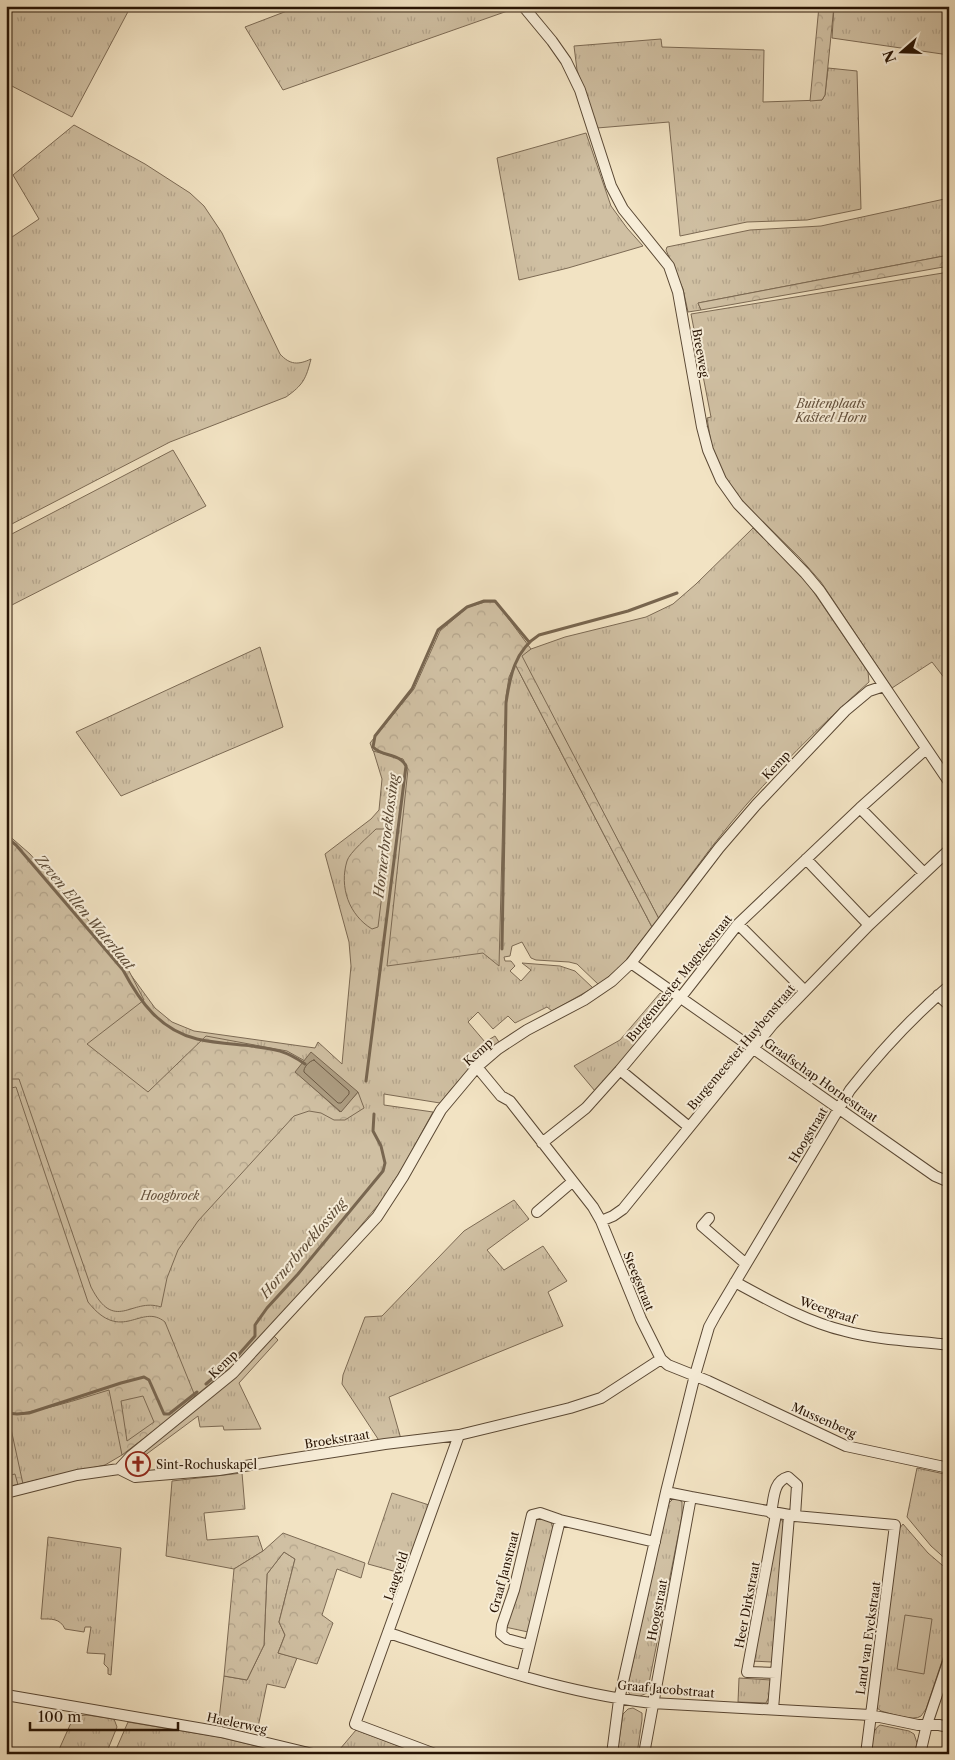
<svg xmlns="http://www.w3.org/2000/svg" width="955" height="1760" font-family="'Libre Caslon Text',serif">
	<style>
		.grass { fill: url(#grass-tufts); stroke: #7c6a54 }
		.forest { fill: url(#forest-crowns); stroke: #7c6a54; fill-rule: evenodd }
		.pitch { fill: #d0c0a3; stroke: #7c6a54 }
		.water { fill: #ad9d82; stroke: #786650 }
		.lines { fill: none; stroke-linecap: round; stroke-linejoin: round }
		.shore { stroke: #6a5843; stroke-width: 1 }
		.stream { stroke: #786650; stroke-width: 3 }
		.minor-casing { stroke: #5a4834; stroke-width: 12 }
		.minor { stroke: #f7edd8; stroke-width: 10 }
		.labels { text-anchor: middle; dominant-baseline: central; stroke-width: 4; stroke-linejoin: round; paint-order: stroke }
		.street-label { font-size: 12px; fill: #281404; stroke: #f7edd8 }
		.park-label { font-size: 12px; font-style: italic; fill: #63503c; stroke: #f7edd8 }
		.poi-label { font-size: 12px; fill: #281404; stroke: #f7edd8; text-anchor: start }
		.water-label { font-size: 14px; font-style: italic; fill: #5d4b36; stroke: #f7edd8 }
	</style>
	<defs>
		<pattern id="grass-tufts" width="24" height="20" patternUnits="userSpaceOnUse" patternTransform="scale(1.25)"><rect width="24" height="20" fill="#d0c0a3"/><path d="M3 7l-1-3M5 7V3M7 7l1-3M15 17l-1-3M17 17v-4M19 17l1-3" fill="none" stroke="#b3a48b"/></pattern>
		<pattern id="forest-crowns" width="20" height="18" patternUnits="userSpaceOnUse" patternTransform="scale(1.25)"><rect width="20" height="18" fill="#d0c0a3"/><path d="M2 6a3 3 0 1 1 6 0M12 15a3 3 0 1 1 6 0" fill="none" stroke="#b3a48b"/></pattern>
	</defs>
	<rect width="100%" height="100%" fill="#f2e3c3"/>
	<filter id="stains"><feTurbulence type="fractalNoise" baseFrequency=".004" numOctaves="4"/><feColorMatrix values="0 0 0 0 .2 0 0 0 0 .09 0 0 0 0 .02 0 0 0 .5 -.17"/></filter>
	<radialGradient id="worn" r=".72"><stop offset=".6" stop-color="#630" stop-opacity="0"/><stop offset="1" stop-color="#630" stop-opacity=".3"/></radialGradient>
	<path class="grass" d="M6,6H131L72,117L6,83Z
		M300,6H515L516,8L283,90L245,27Z
		M834,6H949V55L832,38Z
		M661,39L662,47L764,50L763,102L822,100L825,95L828,68L857,71L861,209L807,220L747,222L680,236L669,122L597,128L577,70L574,46Z
		M74,125L145,164L190,193L204,206L222,233L280,354C290,365 298,365 311,359C306,379 303,385 286,397L170,442L6,527V241L39,219L13,175Z
		M586,133L611,206L627,228L643,246L568,268L519,280L497,158Z
		M949,198V255L698,303L701,310L688,312L683,289L666,250L667,247L750,230L821,226Z
		M949,272V684L932,662L892,688L821,582L800,558L742,501L725,477L712,449L707,418L711,417L691,314Z
		M173,450L206,506L6,608V537Z
		M753,528L802,575L868,672L869,682C820,726 772,773 730,824C705,854 682,887 659,919L521,656L515,664L652,927L623,964L599,985L577,964L569,962L536,960L531,958L522,942L512,946L510,956L504,957L505,961H511L515,966L510,971L521,981L531,970L522,963L560,966L575,971L593,988L552,1011L547,1007L515,1023L508,1016L493,1029L478,1012L468,1022L485,1042L495,1036L499,1042C477,1060 458,1080 440,1103L384,1094V1105L433,1112L404,1165L383,1199L348,1241L248,1351L231,1367L122,1455L105,1465L6,1487V834L128,971L155,1008L172,1022L194,1031L315,1048L318,1042L342,1064L351,966L349,942L325,854L371,819L379,810L382,779L371,743L531,649L565,637L646,617L673,604L696,584Z
		M260,647L283,727L121,796L76,732Z
		M660,993L670,1001L671,1003L595,1091L574,1066L620,1040Z
		M514,1200L529,1219L487,1250L504,1270L543,1246L567,1281L548,1292L563,1326L389,1397L401,1439L380,1442L342,1384L343,1375L365,1317L382,1316L464,1231Z
		M274,1336L278,1340L239,1383L261,1429L224,1430L223,1426L200,1427L198,1416L144,1456L143,1465L146,1471L180,1468L178,1471C164,1472 132,1481 131,1461Z
		M917,1468L949,1475V1562L931,1546L907,1517Z
		M242,1473L245,1509L204,1513L207,1540L258,1536L263,1551L234,1569L166,1556L172,1481Z
		M392,1493L429,1505L404,1574L368,1564Z
		M673,1499H678L682,1502V1516L647,1693L638,1697L630,1695L627,1689L666,1511L669,1503Z
		M538,1516L551,1522L553,1529L528,1632L505,1627L534,1519Z
		M777,1519L782,1520L785,1527L772,1662L751,1661Z
		M903,1524L928,1553L949,1571V1640L926,1709C925,1710 922,1715 921,1716C914,1722 889,1713 881,1711L877,1708L876,1701L899,1529Z
		M48,1537L121,1548L111,1675L108,1674V1668L104,1664L105,1654L87,1653L91,1627H85L84,1632L65,1629C60,1618 51,1619 41,1619Z
		M284,1552L295,1559L279,1622L285,1635L278,1653L297,1658L285,1688L267,1684L258,1727L219,1719L224,1676L247,1680L264,1645L267,1574Z
		M739,1678L771,1680L769,1697L766,1703L738,1702Z
		M633,1708L642,1713V1720L637,1754H617L623,1714L628,1709Z
		M87,1715L114,1719L117,1727L106,1754H57L70,1725L77,1716Z
		M128,1722L219,1737L290,1754H114Z
		M880,1725L909,1731L914,1734L917,1743L915,1754H871C872,1744 871,1730 880,1725Z
		M356,1730L404,1748L406,1752L410,1754H355L340,1749Z"/>
	<path class="forest" d="M819,6H834L825,95L822,100L810,101Z
		M949,255V266L701,310L698,303Z
		M485,602H496L531,649L522,656L659,919L652,927L515,664L509,677L506,696L499,966L483,953L387,966L408,769L403,759L373,751L370,743L414,689L440,631L468,607Z
		M376,829H386L389,838L378,927L372,929C349,915 339,887 347,861C349,853 369,836 376,829Z
		M6,833L30,854L90,922L129,971L144,1000L87,1044L148,1092L206,1036L287,1051L305,1061L296,1072L340,1112L358,1092L364,1108L345,1120H334L321,1113L309,1111L294,1116L198,1221L178,1250L167,1278L161,1307C131,1297 115,1334 91,1287L19,1079H6Z
		M16,1087L88,1302C122,1345 141,1302 165,1322L195,1396L169,1419L122,1455L109,1390C76,1400 43,1411 8,1415L23,1484L18,1485L15,1474L6,1476V1089ZM143,1396L154,1422L127,1441L121,1401Z
		M283,1533L365,1563L361,1578L337,1569L322,1615L333,1623L317,1664L278,1653L285,1635L279,1622L295,1559L284,1552L267,1574L264,1645L247,1680L224,1676L234,1569L263,1551Z"/>
	<path class="pitch" d="M905,1615L932,1619L924,1674L897,1669Z"/>
	<path class="water" d="M311,1052L358,1092L341,1112L295,1072Z"/>
	<g class="lines">
		<path class="shore" d="M314,1060L349,1091V1094L341,1103H338L304,1072C303,1068 309,1061 314,1060Z"/>
		<path class="stream" d="M6,837L16,845L123,970C140,1002 160,1030 197,1039C214,1043 233,1044 251,1046C274,1049 285,1050 305,1064
			M502,949L506,703C510,676 515,650 539,635L628,611L677,593
			M366,1081L406,766C400,753 382,757 373,747L375,736L412,689L438,630L467,607L484,601H495L529,642
			M206,1384L232,1362L255,1336V1325L267,1308L298,1274L383,1171L385,1163L381,1146L373,1131L374,1114
			M6,1413L17,1414L29,1413L121,1383L144,1377L149,1380L164,1414H169L197,1392"/>
		<defs>
			<path id="minor" d="M523,6L552,41L566,61L580,90L611,186L623,209L669,266L678,292L702,427L708,450L721,480L738,504L805,573L820,591L949,782
				M860,808L924,873
				M806,859L869,925
				M738,924L805,991
				M631,963L935,1176L949,1182
				M938,995L949,1005
				M477,1067L501,1096L510,1101L593,1207L601,1221L641,1319L661,1359L668,1365L708,1381L846,1446L949,1468
				M620,1070L689,1127
				M542,1143L586,1108L620,1070L681,997L738,924L860,808L926,749
				M537,1212L572,1182
				M709,1218L702,1226L746,1264
				M601,1221L613,1216L623,1209L773,1024L869,925L949,850
				M735,1282C770,1301 807,1322 845,1331C878,1340 915,1341 949,1345
				M119,1469L131,1456L233,1373L377,1217L403,1177L441,1110L477,1067L498,1049L527,1030L584,1000L612,981L631,963L719,848L756,805L845,711L869,691L884,686
				M666,1492L695,1375L709,1327L715,1316L850,1090C880,1052 912,1017 949,986
				M6,1493L77,1475L119,1469L135,1477L219,1470L385,1444L459,1435L570,1408L601,1398L661,1359
				M691,1497L795,1516L895,1525L866,1754
				M771,1513C774,1499 773,1481 788,1477L797,1485L795,1516
				M389,1633C475,1662 562,1693 652,1703L870,1715L918,1725H939L949,1727
				M529,1645L507,1639L501,1634L502,1625L514,1590L532,1515L540,1513L560,1520L655,1542
				M776,1673L747,1672L776,1514
				M522,1676L560,1520
				M6,1695L221,1732L313,1754
				M773,1709L789,1516
				M435,1754L355,1724L459,1435
				M612,1754L619,1700L666,1492L691,1497L644,1754
				M920,1754L927,1724L949,1659"/>
		</defs>
		<use href="#minor" class="minor-casing"/>
		<use href="#minor" class="minor"/>
	</g>
	<defs>
		<symbol id="church-ring" viewBox="-11 -11 22 22"><circle r="9.5" fill="#f7edd8" stroke="#8f2418" stroke-width="1.5"/><path d="M-1.2-6h2.4v3.5h3.3v2.4h-3.3V6h-2.4V-.1h-3.3v-2.4h3.3Z" fill="#8f2418"/></symbol>
	</defs>
	<g fill-rule="evenodd">
		<use href="#church-ring" x="124" y="1450" width="28" height="28"/>
	</g>
	<g class="labels">
		<g class="street-label">
			<text transform="translate(701 353) rotate(80)">Breeweg</text>
			<text transform="translate(776 765) rotate(-47)">Kemp</text>
			<text transform="translate(679 978) rotate(-51)">Burgemeester Magnéestraat</text>
			<text transform="translate(741 1047) rotate(-50)">Burgemeester Huybenstraat</text>
			<text transform="translate(478 1052) rotate(-42)">Kemp</text>
			<text transform="translate(821 1080) rotate(35)">Graafschap Hornestraat</text>
			<text transform="translate(808 1135) rotate(-59)">Hoogstraat</text>
			<text transform="translate(639 1281) rotate(68)">Steegstraat</text>
			<text transform="translate(828 1310) rotate(19)">Weergraaf</text>
			<text transform="translate(223 1364) rotate(-44)">Kemp</text>
			<text transform="translate(824 1420) rotate(24)">Mussenberg</text>
			<text transform="translate(337 1439) rotate(-9)">Broekstraat</text>
			<text transform="translate(504 1572) rotate(-75)">Graaf Janstraat</text>
			<text transform="translate(396 1576) rotate(-71)">Laagveld</text>
			<text transform="translate(747 1605) rotate(-79)">Heer Dirkstraat</text>
			<text transform="translate(657 1610) rotate(-79)">Hoogstraat</text>
			<text transform="translate(868 1638) rotate(-82)">Land van Eyckstraat</text>
			<text transform="translate(666 1689) rotate(5)">Graaf Jacobstraat</text>
			<text transform="translate(237 1723) rotate(12)">Haelerweg</text>
		</g>
		<g class="park-label">
			<text x="831" y="403">Buitenplaats<tspan x="831" dy="14">Kasteel Horn</tspan></text>
			<text x="170" y="1195">Hoogbroek</text>
		</g>
		<g class="poi-label">
			<text x="156" y="1464">Sint-Rochuskapel</text>
		</g>
		<g class="water-label">
			<text transform="translate(386 836) rotate(-83)">Hornerbroeklossing</text>
			<text transform="translate(85 912) rotate(50)">Zeven Ellen Waterlaat</text>
			<text transform="translate(303 1248) rotate(-50)">Hornerbroeklossing</text>
		</g>
	</g>
	<rect width="955" height="1760" fill="none" stroke="#f2e3c3" stroke-width="25"/>
	<rect x="8" y="8" width="940" height="1745" fill="none" stroke="#281404" stroke-width="2.5"/>
	<rect x="12" y="12" width="930" height="1735" fill="none" stroke="#281404"/>
	<g transform="translate(902 52) rotate(250)" stroke="#f7edd8" stroke-width="4" paint-order="stroke">
	<path d="M0-4L9 19L0 12L-9 19Z" fill="#281404"/>
	<text y="-8" font-size="14" font-weight="bold" text-anchor="middle" fill="#281404">N</text>
	</g>
	<path d="M30 1722v8h148v-8" fill="none" stroke="#281404" stroke-width="2.5"/>
	<text x="38" y="1722" font-size="15" fill="#281404" stroke="#f7edd8" stroke-width="4" paint-order="stroke">100 m</text>
	<rect width="100%" height="100%" filter="url(#stains)"/>
	<rect width="100%" height="100%" fill="url(#worn)"/>
</svg>
